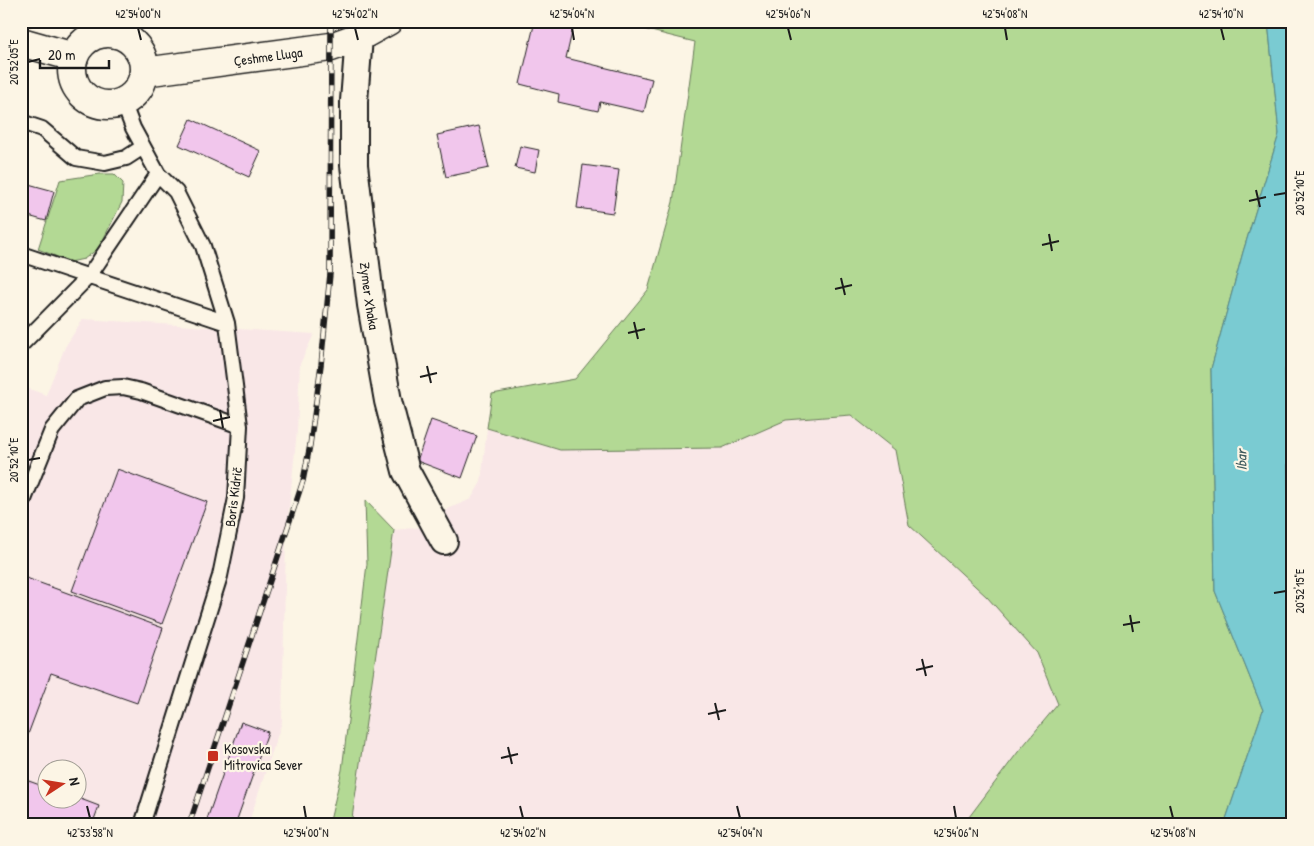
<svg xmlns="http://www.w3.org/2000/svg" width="1314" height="846" font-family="'Patrick Hand',sans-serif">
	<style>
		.built { fill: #f9e7e7; fill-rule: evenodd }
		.green { fill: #b3d994; stroke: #687a58 }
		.water { fill: #7acbd2; stroke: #548589 }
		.building { fill: #f1c6ec; stroke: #1c1c1c }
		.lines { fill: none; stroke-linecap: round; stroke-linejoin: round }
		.lane-casing { stroke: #1c1c1c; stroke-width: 18 }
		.street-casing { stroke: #1c1c1c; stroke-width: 30 }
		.secondary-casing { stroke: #1c1c1c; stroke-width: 31 }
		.lane { stroke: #fcf5e5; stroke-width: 14 }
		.street { stroke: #fcf5e5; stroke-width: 26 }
		.secondary { stroke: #fcf5e5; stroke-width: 28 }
		.rail-casing { stroke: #1c1c1c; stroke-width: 5.5 }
		.rail { stroke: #fcf5e5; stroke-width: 4; stroke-dasharray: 11; stroke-linecap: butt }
		.ticks { fill: none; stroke: #1c1c1c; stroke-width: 2 }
		.poi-dot { fill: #c8321e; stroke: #fcf5e5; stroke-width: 2 }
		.labels { text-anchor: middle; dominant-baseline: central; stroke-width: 4.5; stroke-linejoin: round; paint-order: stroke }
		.street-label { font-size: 14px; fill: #1c1c1c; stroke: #fcf5e5 }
		.poi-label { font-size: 14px; fill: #1c1c1c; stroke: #fcf5e5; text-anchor: start }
		.water-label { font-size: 15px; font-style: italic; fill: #3d595c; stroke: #fcf5e5 }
		.neatline { fill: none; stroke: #1c1c1c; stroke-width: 2 }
		.ticks-label { font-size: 12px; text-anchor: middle; fill: #1c1c1c }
	</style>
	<rect width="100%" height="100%" fill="#fcf5e5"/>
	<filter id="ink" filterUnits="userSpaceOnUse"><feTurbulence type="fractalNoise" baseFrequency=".02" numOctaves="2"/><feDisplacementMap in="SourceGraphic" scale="10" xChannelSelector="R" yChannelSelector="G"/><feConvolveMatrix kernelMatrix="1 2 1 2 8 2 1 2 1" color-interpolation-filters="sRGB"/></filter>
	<g filter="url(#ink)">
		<path class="built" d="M83,319L314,334L300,364L297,431L286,538L282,722L248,825H21V386L46,395L65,347ZM48,768H78V798H48Z
			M851,415L895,450L904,501L1037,653L1058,704L1018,752L963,825H351L394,530L422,527L448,509L471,499L481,482L487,428L560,450L722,448L786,420Z"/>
		<path class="green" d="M611,21H1268L1279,134L1243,252L1211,369L1215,591L1263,710L1224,825H963L1018,752L1058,704L1037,653L987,597L909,525L895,450L851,415L786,420L722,448L560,450L487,428L492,394L575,379L648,290L673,202L695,42Z
			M100,174H114L123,183L122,202L99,248L84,259L70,262L38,249L60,180Z
			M1293,342V557L1290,550L1285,370Z
			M365,500L394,530L351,825H329L342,770L367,564Z"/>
		<path class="water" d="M1268,21H1293V342L1285,370L1290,550L1293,557V825H1224L1263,710L1215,591L1211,369L1243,252L1279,134Z"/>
		<path class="building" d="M535,21H546L573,28L566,58L652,79L644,112L600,102L598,111L558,102L559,94L520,84Z
			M191,119L261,151L249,177L179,145Z
			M479,126L489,168L446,177L437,135Z
			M520,146L539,150L535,172L515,168Z
			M583,165L619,170L613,213L577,208Z
			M21,182L54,191L46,221L21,214Z
			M431,420L477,436L462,478L417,461Z
			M117,469L207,502L162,624L72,591Z
			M21,576L163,628L137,703L51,673L21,753Z
			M241,722L268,732L235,825H205Z
			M26,780L48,788V798H78L99,806L92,825H21V793Z"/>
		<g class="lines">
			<defs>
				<path id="lane" d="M123,102L133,128L158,174L176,192L203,246L227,323L240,426L236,498L220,576L142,825
					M21,122L42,129L76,158L105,163L126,158L143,147
					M21,254L227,323
					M21,345L89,276L158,174
					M21,507L52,430L77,399L105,388L123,387L141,391L240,426"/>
				<g id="street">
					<path d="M103,34V21"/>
					<path id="s1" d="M359,37L354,101V165L371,305L388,401L406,471L444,541"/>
				</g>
				<g id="secondary">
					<circle cx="108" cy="69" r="36"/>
					<path d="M21,42L74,57"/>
					<path id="s2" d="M144,72L331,47L359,37L388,21"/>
				</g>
			</defs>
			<use href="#lane" class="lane-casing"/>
			<use href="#street" class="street-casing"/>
			<use href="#secondary" class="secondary-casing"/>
			<use href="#lane" class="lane"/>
			<use href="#street" class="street"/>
			<use href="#secondary" class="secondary"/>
			<defs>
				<path id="rail" d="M189,825L303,481L310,445L321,365L330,274L331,21"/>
			</defs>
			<use href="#rail" class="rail-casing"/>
			<use href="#rail" class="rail"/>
		</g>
	</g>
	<path class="ticks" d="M138,28L141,40M355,28L358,40M572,28L574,40M788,28L791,40M1005,28L1007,40M1221,28L1224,40M28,62L40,59M1256,190L1260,207M1274,195L1286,193M1249,201L1266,197M1049,234L1052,251M1042,245L1059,241M841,278L845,295M835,289L852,285M634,322L638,339M628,333L645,329M427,366L431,383M420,377L437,373M220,410L223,428M213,421L230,417M28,460L40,458M1274,593L1286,591M1130,615L1133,632M1123,625L1140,622M922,659L926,676M916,670L933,666M715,703L719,720M708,714L726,710M508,747L512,764M501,758L518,754M87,806L90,818M304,806L306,818M520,806L523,818M737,806L740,818M954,806L956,818M1170,806L1173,818"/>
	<rect class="poi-dot" x="207" y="750" width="12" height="12" rx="2.5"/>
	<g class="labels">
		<g class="street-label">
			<text stroke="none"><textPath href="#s2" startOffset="125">Çeshme Lluga</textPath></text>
			<text stroke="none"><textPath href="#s1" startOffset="260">Zymer Xhaka</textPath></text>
			<text transform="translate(233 497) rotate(-83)">Boris Kidrič</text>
		</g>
		<g class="poi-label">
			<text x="224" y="748">Kosovska<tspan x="224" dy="16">Mitrovica Sever</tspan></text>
		</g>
		<g class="water-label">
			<text transform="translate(1241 460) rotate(-91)">Ibar</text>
		</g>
	</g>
	<rect width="1314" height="846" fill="none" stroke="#fcf5e5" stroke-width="55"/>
	<g transform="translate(62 784) rotate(78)"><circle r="24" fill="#fcf5e5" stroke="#a29e95"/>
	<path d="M0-4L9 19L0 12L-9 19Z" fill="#c8321e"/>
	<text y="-8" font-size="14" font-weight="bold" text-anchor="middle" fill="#1c1c1c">N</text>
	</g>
	<path d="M40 60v8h69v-8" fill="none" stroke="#1c1c1c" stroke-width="2.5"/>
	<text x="48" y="60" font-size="15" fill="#1c1c1c" stroke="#fcf5e5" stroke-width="4" paint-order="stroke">20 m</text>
	<rect x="28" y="28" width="1258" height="790" class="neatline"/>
	<g class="ticks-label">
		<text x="138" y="18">42°54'00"N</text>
		<text x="355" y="18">42°54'02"N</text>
		<text x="572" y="18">42°54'04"N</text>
		<text x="788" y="18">42°54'06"N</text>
		<text x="1005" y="18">42°54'08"N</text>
		<text x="1221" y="18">42°54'10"N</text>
		<text transform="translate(14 62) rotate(-90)" y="4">20°52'05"E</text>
		<text transform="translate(1300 193) rotate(-90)" y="4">20°52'10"E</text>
		<text transform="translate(14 460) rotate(-90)" y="4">20°52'10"E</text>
		<text transform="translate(1300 591) rotate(-90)" y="4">20°52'15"E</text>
		<text x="90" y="837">42°53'58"N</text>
		<text x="306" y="837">42°54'00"N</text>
		<text x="523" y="837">42°54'02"N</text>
		<text x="740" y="837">42°54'04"N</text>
		<text x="956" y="837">42°54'06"N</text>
		<text x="1173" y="837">42°54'08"N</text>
	</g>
</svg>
